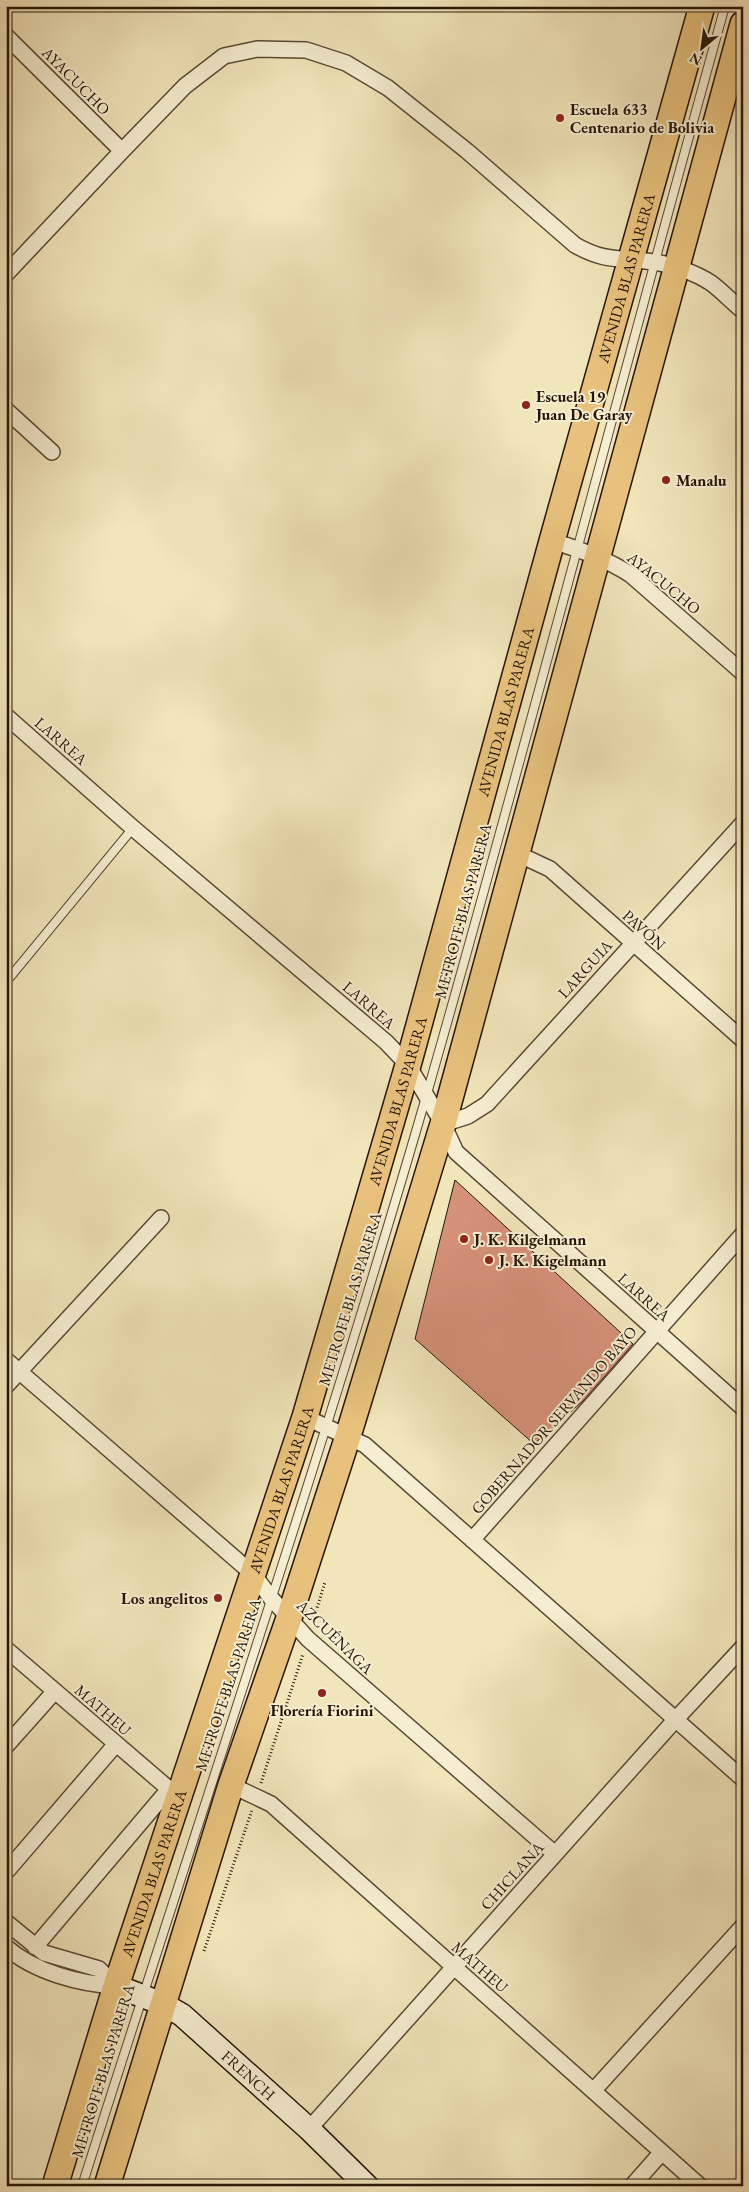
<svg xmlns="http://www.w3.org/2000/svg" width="749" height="2192" font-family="'EB Garamond',serif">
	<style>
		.building { fill: #d69179; stroke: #271608 }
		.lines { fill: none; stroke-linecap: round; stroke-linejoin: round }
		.lane-casing { stroke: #5a4a34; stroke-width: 10 }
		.street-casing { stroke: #5a4a34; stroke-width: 18 }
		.secondary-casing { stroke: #271608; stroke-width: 25 }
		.primary-casing { stroke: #271608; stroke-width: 28 }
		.path { stroke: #271608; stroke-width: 3; stroke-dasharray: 1 2.5; stroke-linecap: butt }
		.lane { stroke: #f6eed2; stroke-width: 8 }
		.street { stroke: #f6eed2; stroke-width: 15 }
		.secondary { stroke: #f6eed2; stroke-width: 22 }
		.primary { stroke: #e8c27d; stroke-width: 25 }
		.poi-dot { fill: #8f2418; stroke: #f6eed2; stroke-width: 2 }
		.labels { text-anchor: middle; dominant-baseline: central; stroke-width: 4; stroke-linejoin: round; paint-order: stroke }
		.street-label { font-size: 16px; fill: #271608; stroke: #f6eed2 }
		.poi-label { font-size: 16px; font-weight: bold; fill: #271608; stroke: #f6eed2; text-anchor: start }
	</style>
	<rect width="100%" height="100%" fill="#f1e5ba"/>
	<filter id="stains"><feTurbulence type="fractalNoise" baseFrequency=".004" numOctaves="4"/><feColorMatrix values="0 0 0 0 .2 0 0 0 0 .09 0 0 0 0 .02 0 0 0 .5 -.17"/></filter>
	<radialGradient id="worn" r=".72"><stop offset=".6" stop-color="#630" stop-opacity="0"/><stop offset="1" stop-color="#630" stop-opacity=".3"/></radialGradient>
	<path class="building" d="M455,1180L633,1344L583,1401L534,1444L415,1339Z"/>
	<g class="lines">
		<defs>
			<path id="lane" d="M6,982L133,828
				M82,2186C197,1823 320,1463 426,1097C530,734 624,369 725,6"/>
			<path id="street" d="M6,36L122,151
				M6,274L122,151L185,86L224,56L257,49L306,50L346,63L388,88L467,151L575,245C607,263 619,257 653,262C671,264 696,273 711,283C722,291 732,302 743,311
				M6,410L52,452
				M552,541C579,549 607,559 631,575L743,673
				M6,716L133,828L386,1042L408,1065L443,1124L456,1152L743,1408
				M518,854L550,869L743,1040
				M443,1124L468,1116L487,1104L743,823
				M6,1360L254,1575L271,1598L308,1639L555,1854
				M6,1386L161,1218
				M305,1417L365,1445L743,1779
				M472,1540L743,1234
				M6,1649L169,1789L180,1793
				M6,1746L55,1691
				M231,1785L271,1804L700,2186
				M6,1872L116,1744
				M6,1922L44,1953L99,1969L116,1986C80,1984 34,1972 6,1947
				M35,1947L169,1789
				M594,2090L743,1926
				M309,2129L676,1719L743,1647
				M632,2186L662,2152"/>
			<g id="secondary">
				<path id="s1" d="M116,1986L163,2004L182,2015L309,2129L367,2186"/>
			</g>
			<g id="primary">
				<path id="s2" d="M55,2186L116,1986L305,1417L408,1065L552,541L702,6"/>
				<path d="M107,2186L231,1785L289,1618L348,1436L443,1124L743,24"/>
			</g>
		</defs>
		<use href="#lane" class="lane-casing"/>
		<use href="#street" class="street-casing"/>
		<use href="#secondary" class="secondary-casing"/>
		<use href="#primary" class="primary-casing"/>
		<path class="path" d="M313,1621L325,1582
			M261,1783L303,1654
			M204,1951L252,1810"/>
		<use href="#lane" class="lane"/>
		<use href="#street" class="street"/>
		<use href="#secondary" class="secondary"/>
		<use href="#primary" class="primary"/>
	</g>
	<g class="poi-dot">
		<circle cx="560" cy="118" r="5"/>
		<circle cx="526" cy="405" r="5"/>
		<circle cx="666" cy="480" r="5"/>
		<circle cx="464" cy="1239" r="5"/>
		<circle cx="489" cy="1260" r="5"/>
		<circle cx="218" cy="1598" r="5"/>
		<circle cx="322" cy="1693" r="5"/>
	</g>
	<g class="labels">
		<g class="street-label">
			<text transform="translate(76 81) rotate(45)">AYACUCHO</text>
			<text stroke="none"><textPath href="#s2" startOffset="1992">AVENIDA BLAS PARERA</textPath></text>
			<text transform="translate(664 583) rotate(39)">AYACUCHO</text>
			<text stroke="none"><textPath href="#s2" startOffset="1542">AVENIDA BLAS PARERA</textPath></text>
			<text transform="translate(61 741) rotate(41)">LARREA</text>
			<text transform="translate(463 911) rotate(-75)">METROFE BLAS PARERA</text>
			<text transform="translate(644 930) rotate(42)">PAVÓN</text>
			<text transform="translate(585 969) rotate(-48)">LARGUIA</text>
			<text transform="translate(369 1005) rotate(41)">LARREA</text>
			<text stroke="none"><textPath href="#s2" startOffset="1138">AVENIDA BLAS PARERA</textPath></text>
			<text transform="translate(644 1297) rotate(42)">LARREA</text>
			<text transform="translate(350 1299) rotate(-73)">METROFE BLAS PARERA</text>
			<text transform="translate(554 1420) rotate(-49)">GOBERNADOR SERVANDO BAYO</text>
			<text stroke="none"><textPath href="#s2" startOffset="732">AVENIDA BLAS PARERA</textPath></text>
			<text transform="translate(335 1637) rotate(44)">AZCUÉNAGA</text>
			<text transform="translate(228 1685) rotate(-72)">METROFE BLAS PARERA</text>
			<text transform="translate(103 1710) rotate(41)">MATHEU</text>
			<text stroke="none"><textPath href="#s2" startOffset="328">AVENIDA BLAS PARERA</textPath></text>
			<text transform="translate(512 1876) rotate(-48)">CHICLANA</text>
			<text transform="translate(480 1967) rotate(41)">MATHEU</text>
			<text transform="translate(103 2071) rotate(-73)">METROFE BLAS PARERA</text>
			<text stroke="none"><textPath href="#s1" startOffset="162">FRENCH</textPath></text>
		</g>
		<g class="poi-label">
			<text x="570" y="109">Escuela 633<tspan x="570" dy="18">Centenario de Bolivia</tspan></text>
			<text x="536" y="396">Escuela 19<tspan x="536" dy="18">Juan De Garay</tspan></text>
			<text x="676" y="480">Manalu</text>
			<text x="474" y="1239">J. K. Kilgelmann</text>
			<text x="499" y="1260">J. K. Kigelmann</text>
			<text x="208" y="1598" text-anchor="end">Los angelitos</text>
			<text x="322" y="1710" text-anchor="middle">Florería Fiorini</text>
		</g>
	</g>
	<rect width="749" height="2192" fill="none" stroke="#f1e5ba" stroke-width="25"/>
	<rect x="8" y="8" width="734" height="2177" fill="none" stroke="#271608" stroke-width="2.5"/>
	<rect x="12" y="12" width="724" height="2167" fill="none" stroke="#271608"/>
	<g transform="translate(702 48) rotate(209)" stroke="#f6eed2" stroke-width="4" paint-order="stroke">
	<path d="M0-4L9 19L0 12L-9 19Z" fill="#271608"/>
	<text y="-8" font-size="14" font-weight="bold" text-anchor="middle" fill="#271608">N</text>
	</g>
	<rect width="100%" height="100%" filter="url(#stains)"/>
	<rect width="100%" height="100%" fill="url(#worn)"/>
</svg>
